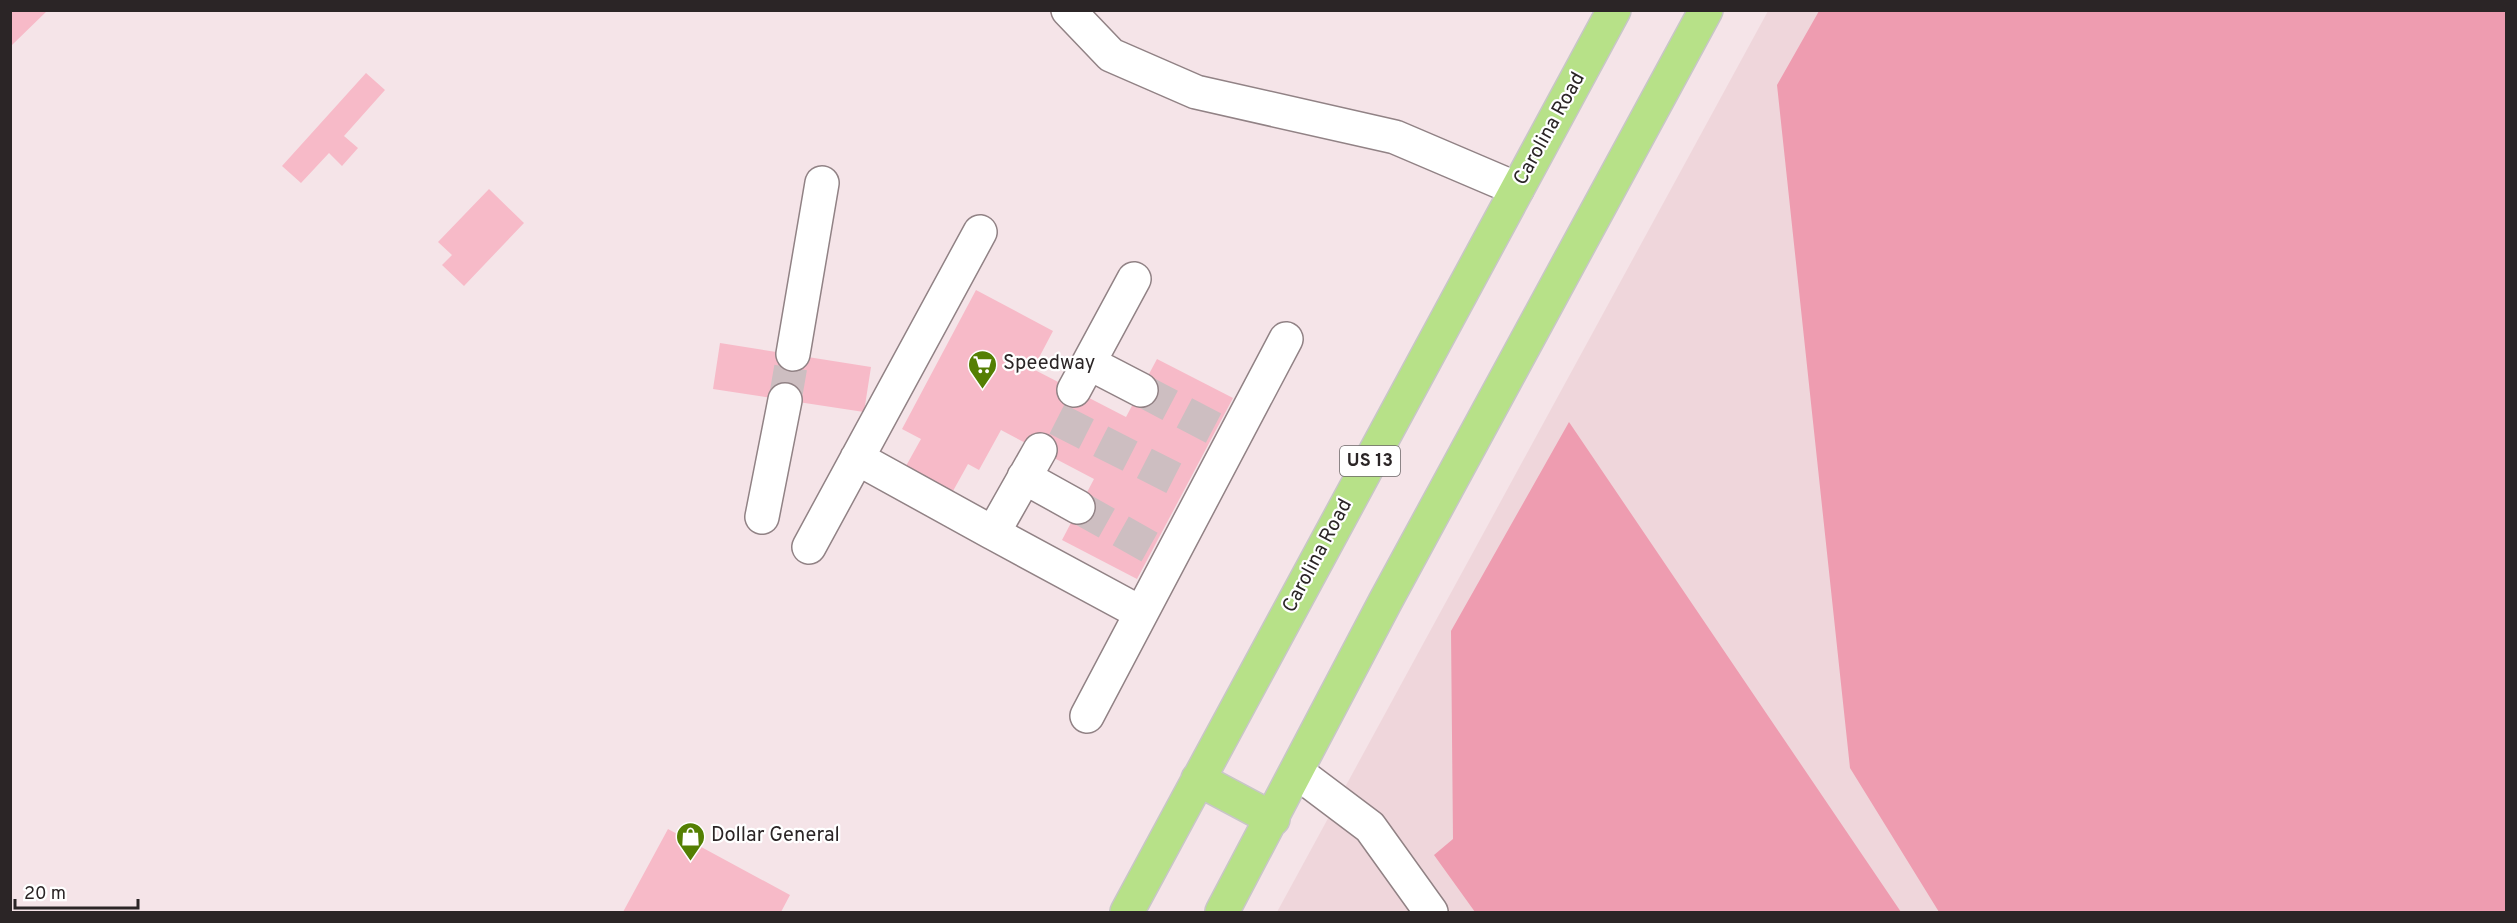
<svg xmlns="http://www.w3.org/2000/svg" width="2517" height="923" font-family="Overpass,sans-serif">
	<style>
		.built { fill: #efd6db }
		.green { fill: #ee9cb0 }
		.building { fill: #f7bac8 }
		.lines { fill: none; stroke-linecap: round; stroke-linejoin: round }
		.minor-tunnel { stroke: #cdbec1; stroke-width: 33; stroke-dasharray: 33 16; stroke-linecap: butt }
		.minor-casing { stroke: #918285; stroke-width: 36 }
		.highway-casing { stroke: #c8c6c7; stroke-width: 36 }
		.minor { stroke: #fff; stroke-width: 33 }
		.highway { stroke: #b7e188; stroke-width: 33 }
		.labels { text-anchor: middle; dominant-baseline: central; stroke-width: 4.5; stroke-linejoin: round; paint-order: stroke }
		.shield { fill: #fff; stroke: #6b6667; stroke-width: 1.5 }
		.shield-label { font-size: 18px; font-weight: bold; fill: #2b2526 }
		.street-label { font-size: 20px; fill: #2b2526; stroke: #fff }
		.poi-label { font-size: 20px; fill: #2b2526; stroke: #fff; text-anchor: start }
	</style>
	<rect width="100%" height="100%" fill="#f5e4e8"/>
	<path class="built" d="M1768,11H2506V912H1277Z"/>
	<path class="green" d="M1819,11H2506V912H1939L1850,768L1777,85Z
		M1569,422L1901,912H1475L1434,855L1453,839L1451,631Z"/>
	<path class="building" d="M10,10H48L12,45Z
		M366,73L385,90L344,136L358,148L342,166L329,153L301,183L282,166Z
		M489,189L524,223L464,286L442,265L452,255L438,242Z
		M976,290L1053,331L1033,369L1126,417L1157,359L1233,398L1137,579L1062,540L1094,479L1001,430L979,470L968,464L953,491L906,466L921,439L902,429Z
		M720,343L871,367L864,412L713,389Z
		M668,829L790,895L781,912H623Z"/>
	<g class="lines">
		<path class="minor-tunnel" d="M1141,390L1217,430
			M785,400L793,354
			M1057,419L1187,485
			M1078,507L1153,549"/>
		<defs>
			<path id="minor" d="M1068,10L1111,55L1196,92L1395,137L1517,189
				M793,354L822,183
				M1089,363L1141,390
				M1074,390L1134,279
				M857,458L993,533L1040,450
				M1024,477L1078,507
				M762,517L785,400
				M993,533L1141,613
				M809,547L980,232
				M1087,716L1286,339
				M1297,772L1370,827L1431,912"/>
			<path id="highway" d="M1198,779L1273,819
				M1127,912L1614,10
				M1222,912L1385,602L1706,10"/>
		</defs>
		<use href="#minor" class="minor-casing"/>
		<use href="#highway" class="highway-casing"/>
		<use href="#minor" class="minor"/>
		<use href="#highway" class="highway"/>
	</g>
	<defs>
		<symbol id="supermarket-pin" viewBox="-11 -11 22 30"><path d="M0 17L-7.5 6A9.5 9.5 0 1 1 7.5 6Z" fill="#547f03" stroke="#fff"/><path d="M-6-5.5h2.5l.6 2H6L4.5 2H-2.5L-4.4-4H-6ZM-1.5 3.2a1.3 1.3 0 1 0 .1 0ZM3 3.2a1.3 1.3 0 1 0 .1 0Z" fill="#fff"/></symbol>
		<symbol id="shop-pin" viewBox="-11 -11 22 30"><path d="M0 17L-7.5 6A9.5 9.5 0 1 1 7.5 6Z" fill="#547f03" stroke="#fff"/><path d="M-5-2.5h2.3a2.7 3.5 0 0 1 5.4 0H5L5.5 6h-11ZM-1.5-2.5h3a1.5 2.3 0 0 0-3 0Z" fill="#fff"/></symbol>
	</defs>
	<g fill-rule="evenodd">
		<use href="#supermarket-pin" x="966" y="348" width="33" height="45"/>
		<use href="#shop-pin" x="674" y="820" width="33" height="45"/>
	</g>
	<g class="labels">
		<rect class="shield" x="1340" y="446" width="60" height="30" rx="4.5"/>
		<g class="shield-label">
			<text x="1370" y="461">US 13</text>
		</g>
		<g class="street-label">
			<text transform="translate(1550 129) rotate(-61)">Carolina Road</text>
			<text transform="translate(1318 556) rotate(-62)">Carolina Road</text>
		</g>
		<g class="poi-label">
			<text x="1003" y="364">Speedway</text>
			<text x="711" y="836">Dollar General</text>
		</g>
	</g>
	<rect width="2517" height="923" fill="none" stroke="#2b2526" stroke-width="24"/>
	<path d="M15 899v9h123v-9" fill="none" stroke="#2b2526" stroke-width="3"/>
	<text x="24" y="899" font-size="18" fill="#2b2526" stroke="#ffffff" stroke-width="4.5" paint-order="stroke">20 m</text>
</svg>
